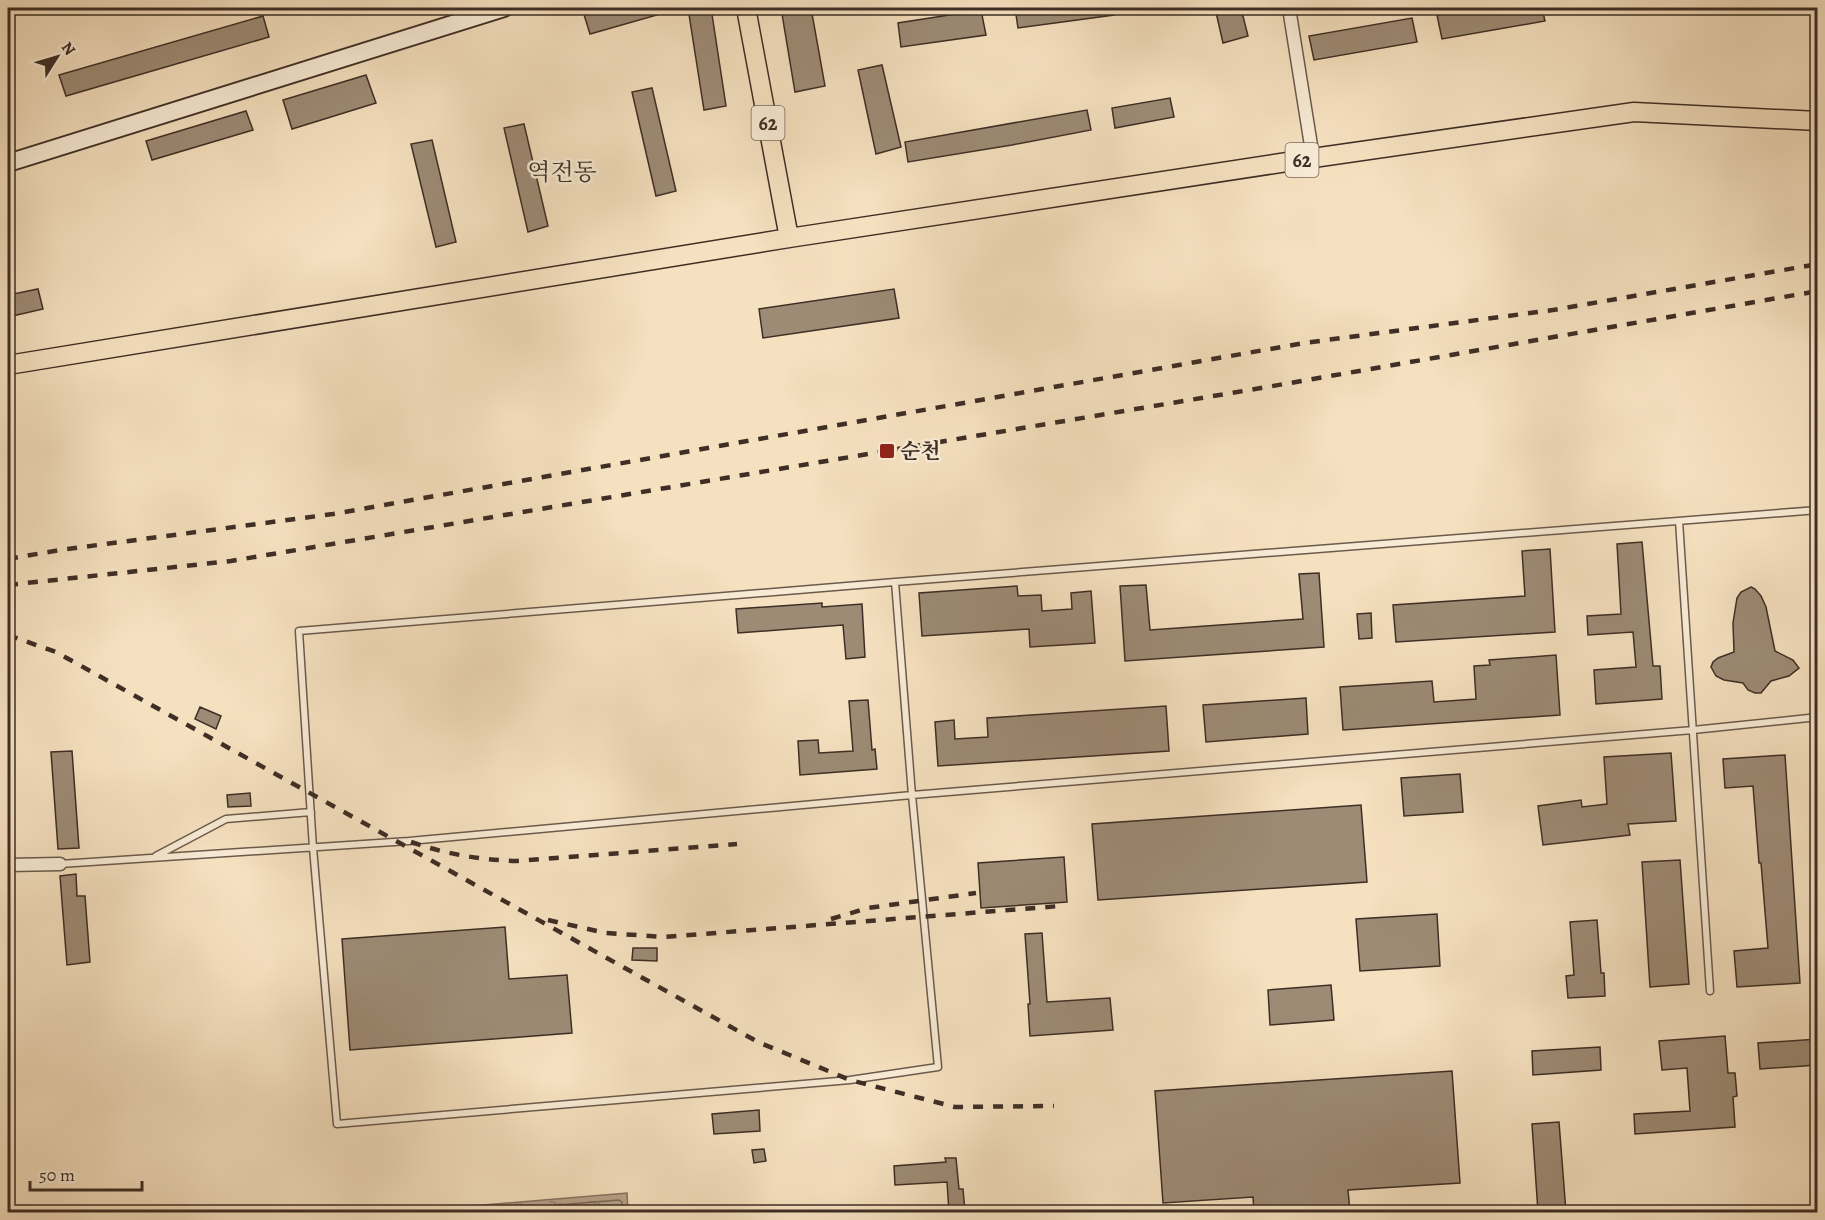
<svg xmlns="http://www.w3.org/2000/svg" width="1825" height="1220" font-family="Alegreya,'Noto Serif KR',serif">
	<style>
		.water { fill: url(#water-ripples); stroke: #877462; stroke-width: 1.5 }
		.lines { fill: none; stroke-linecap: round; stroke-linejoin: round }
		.shore { stroke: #7a6858; stroke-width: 1.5 }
		.building { fill: #9d8b75; stroke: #3e2e25; stroke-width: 1.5 }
		.service-casing { stroke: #6c5a4c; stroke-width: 9 }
		.minor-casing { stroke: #6c5a4c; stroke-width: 15 }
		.secondary-casing { stroke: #3e2e25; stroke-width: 20 }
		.primary-casing { stroke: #3e2e25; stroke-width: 21 }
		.service { stroke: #f8ebd5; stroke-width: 6 }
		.minor { stroke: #f8ebd5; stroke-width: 12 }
		.secondary { stroke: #f8ebd5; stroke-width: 16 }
		.primary { stroke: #f5e0bf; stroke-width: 18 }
		.rail { stroke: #3e2e25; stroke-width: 4.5; stroke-dasharray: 10 10; stroke-linecap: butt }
		.poi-dot { fill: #8f2418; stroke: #f8ebd5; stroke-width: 2 }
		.labels { text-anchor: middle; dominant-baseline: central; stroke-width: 5; stroke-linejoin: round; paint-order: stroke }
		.shield { fill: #f8ebd5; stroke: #76675a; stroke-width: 1.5 }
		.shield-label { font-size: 20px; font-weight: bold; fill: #3e2e25 }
		.poi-label { font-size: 21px; font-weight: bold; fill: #3e2e25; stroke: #f8ebd5; text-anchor: start }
		.quarter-label { font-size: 24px; fill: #3e2e25; stroke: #f8ebd5 }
	</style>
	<defs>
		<pattern id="water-ripples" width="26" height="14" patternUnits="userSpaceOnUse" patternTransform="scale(1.5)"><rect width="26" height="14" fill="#b7a38b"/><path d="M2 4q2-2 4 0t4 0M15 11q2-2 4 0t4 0" fill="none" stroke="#968571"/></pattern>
	</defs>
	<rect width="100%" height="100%" fill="#f5e0bf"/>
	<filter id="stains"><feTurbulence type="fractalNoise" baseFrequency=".00333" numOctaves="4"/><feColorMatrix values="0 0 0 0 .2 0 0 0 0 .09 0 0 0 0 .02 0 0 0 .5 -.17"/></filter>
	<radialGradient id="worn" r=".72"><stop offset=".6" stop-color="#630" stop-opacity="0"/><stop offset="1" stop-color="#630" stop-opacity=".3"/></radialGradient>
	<path class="water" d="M627,1193L628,1212H400Z"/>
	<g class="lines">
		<path class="shore" d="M469,1212L619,1200L622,1202V1212
			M556,1212L612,1208L614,1209L615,1212"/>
	</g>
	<path class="building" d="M582,8H671V11L590,34Z
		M688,8H711L726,106L704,110Z
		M781,8H811L825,86L795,92Z
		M1015,8H1113L1114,15L1018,28Z
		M1215,8H1241L1248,36L1223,43Z
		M1479,8H1542L1545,21L1442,39L1437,15Z
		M981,10L986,35L901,47L898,23Z
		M263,16L269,37L66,96L59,75Z
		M1412,18L1417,42L1314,60L1309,36Z
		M882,65L901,147L876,154L858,70Z
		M366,75L376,103L292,129L283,100Z
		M652,88L676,191L656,196L632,92Z
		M1170,98L1174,117L1115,128L1112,108Z
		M1087,110L1091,130L1012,145L908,162L905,142Z
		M246,111L253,130L152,160L146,141Z
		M524,124L548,226L528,232L504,128Z
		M432,140L456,242L436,247L411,144Z
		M38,289L43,309L8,317V295Z
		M894,289L899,318L763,338L759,309Z
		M1642,542L1653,666H1660L1662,699L1596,704L1594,670L1636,667L1633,632L1588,635L1587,616L1621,614L1617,544Z
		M1550,549L1555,632L1396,642L1393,605L1525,596L1522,551Z
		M1319,573L1324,647L1125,661L1120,586L1146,585L1150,630L1303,619L1299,574Z
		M1017,586L1018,596L1041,595L1042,611L1072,609L1071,593L1091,591L1095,643L1030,647L1029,629L922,636L919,593Z
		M1751,587L1755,589L1761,596L1766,607L1775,651L1793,660L1799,668L1789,676L1771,681L1761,693H1755L1748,690L1743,683L1724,680L1716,676L1711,667L1713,662L1718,658L1734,652L1733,623L1737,598L1741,592Z
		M822,603V607L862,604L865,657L846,659L843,625L738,633L736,609Z
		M1371,613L1372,638L1359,639L1357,614Z
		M1556,655L1560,715L1343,730L1340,687L1432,681L1434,702L1476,699L1474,666L1490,665L1489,660Z
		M1306,698L1308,734L1206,742L1203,705Z
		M868,700L872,750L875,749L877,769L800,775L798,741L818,740L819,753L853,751L849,701Z
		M1166,706L1169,751L938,766L935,722L954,720L955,739L988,737L987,718Z
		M200,707L221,716L216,729L195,719Z
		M72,751L79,848L58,849L51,752Z
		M1671,753L1676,821L1628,824L1630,835L1543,845L1538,806L1581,800L1582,807L1607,804L1604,757Z
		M1785,755L1800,983L1737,987L1734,951L1768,948L1761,863H1759L1753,786L1725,788L1723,759Z
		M1460,774L1463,812L1404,816L1401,778Z
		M250,793L251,806L228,807L227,795Z
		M1361,805L1367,882L1098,900L1092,824Z
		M1064,857L1067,902L981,908L978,863Z
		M1680,860L1689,984L1650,987L1642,862Z
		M76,874L77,896H85L90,962L67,965L60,876Z
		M1437,914L1440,966L1360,971L1356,919Z
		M1597,920L1601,973H1604L1605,996L1568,998L1566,976L1574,975L1570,922Z
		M505,927L509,979L567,975L572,1033L350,1050L342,939Z
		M1042,933L1047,1002L1110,998L1113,1030L1030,1036L1028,1004H1030L1025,934Z
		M633,948H657V961L632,960Z
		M1331,985L1334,1020L1270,1025L1268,990Z
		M1725,1036L1728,1073H1735L1737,1096L1733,1097L1735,1127L1635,1134L1634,1114L1690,1111L1687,1068L1662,1070L1659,1041Z
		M1818,1039V1065L1760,1069L1758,1043Z
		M1600,1047L1601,1070L1533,1075L1532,1051Z
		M1452,1071L1460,1183L1348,1190L1350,1212H1254L1253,1197L1163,1203L1155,1091Z
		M759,1110L760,1131L714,1134L712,1114Z
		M1559,1122L1566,1212H1538L1532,1124Z
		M764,1149L766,1161L754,1163L752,1150Z
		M945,1158H956L959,1189H963L965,1212H949L947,1182L895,1185L894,1166L946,1162Z"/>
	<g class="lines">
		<defs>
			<path id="service" d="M1679,521L1710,991
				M895,582L912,795L938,1067L850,1080L337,1124L313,848L299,631Z
				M895,582L1818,510
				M156,856L226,819L311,812
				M60,864L409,841L912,795L1693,730L1818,717"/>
			<path id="minor" d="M1289,8L1313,158
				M8,865L60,864"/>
			<path id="secondary" d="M8,163L504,8"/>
			<path id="primary" d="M746,8L789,238
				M8,365L789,238L1313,158L1634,112L1818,121"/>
		</defs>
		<use href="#service" class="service-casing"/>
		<use href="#minor" class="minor-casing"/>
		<use href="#secondary" class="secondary-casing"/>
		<use href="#primary" class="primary-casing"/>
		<use href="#service" class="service"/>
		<use href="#minor" class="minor"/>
		<use href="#secondary" class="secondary"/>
		<use href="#primary" class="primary"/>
		<path class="rail" d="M8,559L60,550L333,514L1304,343L1553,310L1818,264
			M8,585L231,561L1267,387L1818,291
			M8,635L56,652L758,1042L850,1080L955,1107L1054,1106
			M411,842C446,854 480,860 517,861L737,844
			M831,919L868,908L976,893
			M548,920L606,933L664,937L1060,906"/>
	</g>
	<rect class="poi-dot" x="879" y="443" width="16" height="16" rx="3"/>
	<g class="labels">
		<g class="shield">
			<rect x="751.5" y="106" width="33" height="34" rx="4.5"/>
			<rect x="1285.5" y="143" width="33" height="34" rx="4.5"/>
		</g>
		<g class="shield-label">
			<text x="768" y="123">62</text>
			<text x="1302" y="160">62</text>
		</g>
		<g class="poi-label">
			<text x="900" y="451">순천</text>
		</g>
		<g class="quarter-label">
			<text x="562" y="172">역전동</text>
		</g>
	</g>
	<rect width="1825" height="1220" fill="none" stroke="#f5e0bf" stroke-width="30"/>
	<rect x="9" y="9" width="1807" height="1202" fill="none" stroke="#3e2e25" stroke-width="3"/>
	<rect x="15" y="15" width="1795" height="1190" fill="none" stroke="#3e2e25" stroke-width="1.5"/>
	<g transform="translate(57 57) rotate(53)" stroke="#f8ebd5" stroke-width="4.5" paint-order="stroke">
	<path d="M0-4.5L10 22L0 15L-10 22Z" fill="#3e2e25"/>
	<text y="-9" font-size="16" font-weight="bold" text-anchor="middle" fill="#3e2e25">N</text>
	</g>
	<path d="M30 1181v9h112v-9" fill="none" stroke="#3e2e25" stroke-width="3"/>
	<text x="39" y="1181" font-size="18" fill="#3e2e25" stroke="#f8ebd5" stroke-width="4.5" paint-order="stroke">50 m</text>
	<rect width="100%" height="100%" filter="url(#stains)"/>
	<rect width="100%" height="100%" fill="url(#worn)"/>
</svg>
